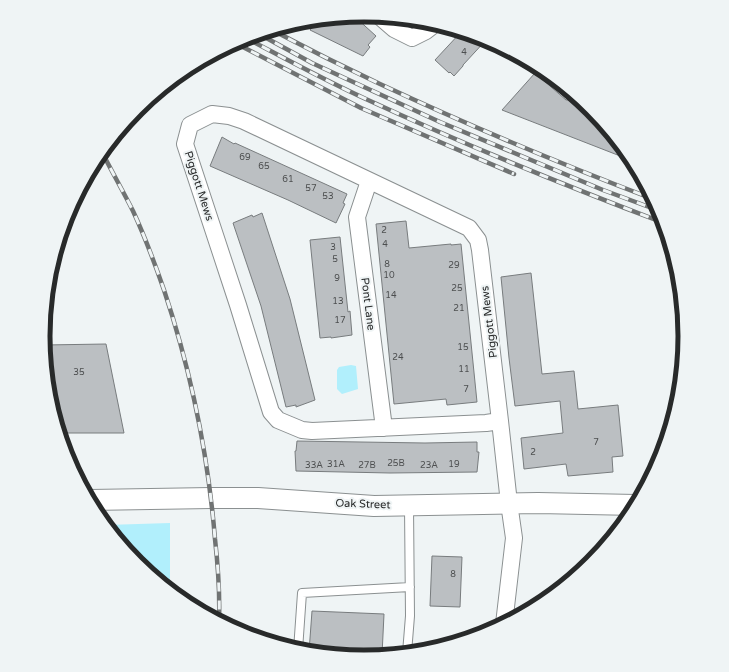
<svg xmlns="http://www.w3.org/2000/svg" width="729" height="672" font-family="'Varela Round',sans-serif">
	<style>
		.green { fill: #b1effc }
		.building { fill: #bbbfc2; stroke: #787c7e }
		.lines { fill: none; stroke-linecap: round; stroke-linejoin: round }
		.service-casing { stroke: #8b9091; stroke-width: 10 }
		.minor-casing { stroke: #8b9091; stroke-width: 18 }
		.tertiary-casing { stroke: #8b9091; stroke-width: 22 }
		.service { stroke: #fff; stroke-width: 8 }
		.minor { stroke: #fff; stroke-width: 16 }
		.tertiary { stroke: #fff; stroke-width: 20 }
		.rail-casing { stroke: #707373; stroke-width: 4.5 }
		.rail { stroke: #eff4f5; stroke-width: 3; stroke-dasharray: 9; stroke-linecap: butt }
		.labels { text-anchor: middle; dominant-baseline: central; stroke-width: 4; stroke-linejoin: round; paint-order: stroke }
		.number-label { font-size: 9px; fill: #4d4f50 }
		.street-label { font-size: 11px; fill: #282a2a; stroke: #eff4f5 }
		.rim { fill: none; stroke: #282a2a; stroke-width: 5 }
	</style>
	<rect width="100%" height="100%" fill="#eff4f5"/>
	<path class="green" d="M351,365L356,366L358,389L342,394L337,389V370L339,367Z
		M170,523V590L137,563L106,525Z"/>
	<path class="building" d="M354,16L376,36L368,45L370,47L363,56L310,30L319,20Z
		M461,32H464L487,39L463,65V66L454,76L450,72L449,73L435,60Z
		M535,73L566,100L579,99L592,109L632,158L633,161L502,110Z
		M222,137L234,144L235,143L347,194L343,203L345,204L336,223L288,200L210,166Z
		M262,213L290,299L315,400L296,407V405L286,407L261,306L233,223L252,215L253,217Z
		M406,221L409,248L451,244V245L461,244L477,402L447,405L446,399L394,404L376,224Z
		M340,237L348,312L350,311L352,335L331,338V337L320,338L310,240Z
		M531,273L542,374L574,371L578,409L618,405L623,456L612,457L613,472L568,476L566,464L524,469L521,438L563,433L560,401L515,406L509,358L501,277Z
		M106,344L124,433H60L50,398L44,345Z
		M297,441L425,443L477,442V452H479L477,472L390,473L296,471L295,451H296Z
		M432,556L462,557L460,607L430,606Z
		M312,611L384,614L382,655L364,657L309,652Z"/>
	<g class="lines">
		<defs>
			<path id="service" d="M618,505L627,519
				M298,650L302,593L410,587
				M407,653L410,616L409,506"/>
			<path id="minor" d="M379,16L394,29L412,38L426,31L435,24
				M369,181L357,217L384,428
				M500,421L486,423L312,431L302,430L278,420L271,412L238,305L185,144L190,125L212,114L229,116L244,121L469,228L478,240L480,250L500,421L509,503L514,538L504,624"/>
			<path id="tertiary" d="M90,500L211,498H258L374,506L538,503L636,505"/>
		</defs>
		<use href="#service" class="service-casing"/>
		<use href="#minor" class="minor-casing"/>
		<use href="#tertiary" class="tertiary-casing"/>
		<use href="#service" class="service"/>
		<use href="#minor" class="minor"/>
		<use href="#tertiary" class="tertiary"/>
		<defs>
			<path id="rail" d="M272,30C308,49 344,67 380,84C470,126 561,164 653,199
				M259,34L312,63L440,122L603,190L660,211
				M246,38C286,59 326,81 368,100C465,145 564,185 664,223
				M235,43L361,108L514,174
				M102,152C112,172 123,191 133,211C145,237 155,264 164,290C191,371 208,454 215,539C218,566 220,593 219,621"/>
		</defs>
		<use href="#rail" class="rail-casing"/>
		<use href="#rail" class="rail"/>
	</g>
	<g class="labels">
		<g class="number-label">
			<text x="464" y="52">4</text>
			<text x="245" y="157">69</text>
			<text x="264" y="166">65</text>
			<text x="288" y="179">61</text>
			<text x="311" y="188">57</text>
			<text x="328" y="196">53</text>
			<text x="384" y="230">2</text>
			<text x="385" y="244">4</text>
			<text x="333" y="247">3</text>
			<text x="335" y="259">5</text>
			<text x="387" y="264">8</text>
			<text x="454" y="265">29</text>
			<text x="389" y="275">10</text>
			<text x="337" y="278">9</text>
			<text x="457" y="288">25</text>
			<text x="391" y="295">14</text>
			<text x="338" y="301">13</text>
			<text x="459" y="308">21</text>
			<text x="340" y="320">17</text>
			<text x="463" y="347">15</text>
			<text x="398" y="357">24</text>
			<text x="464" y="369">11</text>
			<text x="79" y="372">35</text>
			<text x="466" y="389">7</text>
			<text x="596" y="442">7</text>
			<text x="533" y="452">2</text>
			<text x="396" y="463">25B</text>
			<text x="336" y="464">31A</text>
			<text x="454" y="464">19</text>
			<text x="314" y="465">33A</text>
			<text x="367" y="465">27B</text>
			<text x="429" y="465">23A</text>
			<text x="453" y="574">8</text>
		</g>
		<g class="street-label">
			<text transform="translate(199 186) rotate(72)">Piggott Mews</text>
			<text transform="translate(368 304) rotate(83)">Pont Lane</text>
			<text transform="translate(489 322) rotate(-97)">Piggott Mews</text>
			<text transform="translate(363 504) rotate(2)">Oak Street</text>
		</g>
	</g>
	<path d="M0 0H729V672H0ZM50 336a314 314 0 1 1 628 0a314 314 0 1 1-628 0Z" fill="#eff4f5" fill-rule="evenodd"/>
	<path class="rim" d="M50 336a314 314 0 1 1 628 0a314 314 0 1 1-628 0Z"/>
</svg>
